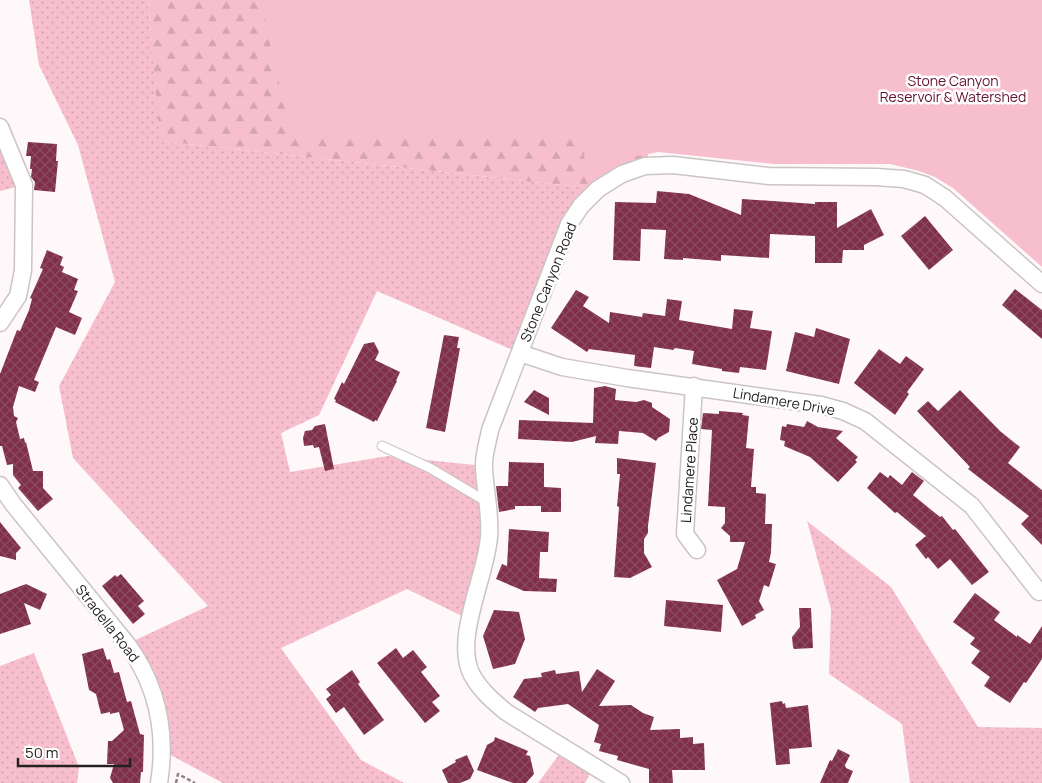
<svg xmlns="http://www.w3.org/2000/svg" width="1042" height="783" font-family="Manrope,sans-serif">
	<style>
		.grass { fill: url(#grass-dots) }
		.forest { fill: url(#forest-firs) }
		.green { fill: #f7bfcd }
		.building { fill: url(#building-cross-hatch) }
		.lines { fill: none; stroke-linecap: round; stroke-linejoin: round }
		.service-casing { stroke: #cbc4c5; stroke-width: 11 }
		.minor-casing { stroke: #cbc4c5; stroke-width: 19 }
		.path { stroke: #888384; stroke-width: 2.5; stroke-dasharray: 4 2.5; stroke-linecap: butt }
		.service { stroke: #fff; stroke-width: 9 }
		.minor { stroke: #fff; stroke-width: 16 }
		.labels { text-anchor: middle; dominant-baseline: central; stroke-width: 5; stroke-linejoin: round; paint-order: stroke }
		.park-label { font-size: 14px; fill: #621131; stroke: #fff }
		.street-label { font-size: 14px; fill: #242122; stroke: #fff }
	</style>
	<defs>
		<pattern id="grass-dots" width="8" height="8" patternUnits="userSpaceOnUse" patternTransform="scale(1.25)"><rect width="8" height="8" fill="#f7bfcd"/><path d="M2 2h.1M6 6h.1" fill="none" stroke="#d4a4b0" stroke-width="1.8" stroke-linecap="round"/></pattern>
		<pattern id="forest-firs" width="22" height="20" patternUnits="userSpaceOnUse" patternTransform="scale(1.25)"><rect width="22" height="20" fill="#f7bfcd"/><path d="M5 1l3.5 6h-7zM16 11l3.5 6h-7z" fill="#d4a4b0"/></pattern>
		<pattern id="building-cross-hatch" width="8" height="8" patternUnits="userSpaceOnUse" patternTransform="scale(1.25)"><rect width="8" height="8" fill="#7f2f4a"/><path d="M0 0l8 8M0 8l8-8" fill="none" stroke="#8b4b61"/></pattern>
	</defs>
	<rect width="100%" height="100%" fill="#fff8fa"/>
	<path class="grass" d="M29,0H148L161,141L598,189L581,206L520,353L377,291L319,415L281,433L290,472L388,456L484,466L490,536L470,620L407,589L281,648L361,760L404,783H223L163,751L162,734L127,644L208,606L73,458L59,386L115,282L78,145L39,65Z
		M0,129L24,185L0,191Z
		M807,521L891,587L978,727L1042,728V783H910L902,724L829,674L831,609Z
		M34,653L79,767L77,783H0V666Z
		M564,748L594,766L585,783H538Z"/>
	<path class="forest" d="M148,0H1042V15L656,127L645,166L598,189L160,141Z"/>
	<path class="green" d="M260,0H1042V267L953,188L935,177L919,171L890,164H773L658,152L624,159L609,166L586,182L583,137L291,134Z"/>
	<path class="building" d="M28,142L57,144L56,161H58L55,192L34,190L35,182L31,177L32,169H30L31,156H26Z
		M657,191L689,194L741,215L742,199L815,204V202H837V228L871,209L884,235L864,245V250H843L842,263H815V236L770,234L769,258L721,255V261L683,258V260L664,259L666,230L641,229L640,261L613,260L615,202L656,203Z
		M925,216L953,250L929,270L901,236Z
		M47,250L63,257L60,265L64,267L62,272L78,279L74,290L78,291L69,312L82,318L75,335L56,327L34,380L39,382L35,392L19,386L13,407L14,416L18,418L16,422L20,439L24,438L25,443L26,442L33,471H43V488L53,499L38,511L18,488L21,485L13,475V464L7,465L2,446H0V374L17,330L20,331L29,310L32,299L30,298L43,269L40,268Z
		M1015,289L1042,310V339L1002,305Z
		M576,290L589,297L583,306L609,323L610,312L642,317L643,313L665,316L667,299L682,301L679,320L732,329L734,309L753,311L750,328L772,331L766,370L740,367L739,373L722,371V369L692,364L694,351L675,348L673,350L654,347L651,368L634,366L635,355L589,349L587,352L551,328Z
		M816,328L850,339L839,384L786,371L795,332L814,337Z
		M444,335L459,337L457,348H460L445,432L426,428Z
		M374,342L379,352L375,360L400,372L396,381H397L377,421L375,420L374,422L335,402L336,400L334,399L342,382L344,384L364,344Z
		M879,349L900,364L906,356L924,369L907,392L909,394L895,415L854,383Z
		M605,386L616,389L615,400L636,402L644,400L652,403V407L670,419L669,432L658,438L656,441L643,433L619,431L618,444L595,443L596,436L572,442L518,439L519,420L593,423L594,388Z
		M534,390L549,398V415L524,402Z
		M960,390L1000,431L1020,447L1008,463L1042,490V545L1021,524L1029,516L968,469L970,467L917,411L928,401L938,411Z
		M719,411L743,413L742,415L749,416L746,448L754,449L751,487H756V493L766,494L765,524H772L771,552L769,562L776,564L769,587L764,585L759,601L764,610L755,615L756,618L742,626L717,580L737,569L745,542H730V536L721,528L725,523V507L708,506L712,430L701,429L703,413L719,414Z
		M807,421L818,427L843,431L836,438L858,457L855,460L857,462L838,482L810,457L784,446L785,441L780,440L782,426L786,427L787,424L804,427Z
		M325,424L334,469L325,471L319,447L314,448L313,445L304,446L303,438L305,431L312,430L315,426Z
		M617,458L656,463L648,526V533L644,539V553L652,567L630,578L614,577L619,507L617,506L620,474H617Z
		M509,462L544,463V487L561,488V512H541V506H515V509L499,512L496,486H508Z
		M880,472L888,478L890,475L902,485L912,472L924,481L913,495L940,517L942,516L953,530L955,529L989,572L972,585L950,559L938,569L928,557L926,559L915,545L926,536L897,512L895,513L867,488Z
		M0,522L21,548L16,553V560L0,556Z
		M509,529L549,532L548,552H540L539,578L557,579L556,592L524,591L496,579L502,564L507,566Z
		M121,574L144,601L138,606L145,614L133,624L102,586L115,575L117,577Z
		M26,584L47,594L40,610L24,603L31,624L0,634V594Z
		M975,593L1000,612L994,620L1017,637V635L1030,644L1042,626V659L1026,683L1024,682L1010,703L984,686L990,677L971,663L980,651L970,644L975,638L953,622Z
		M666,600L723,605L721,632L664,626Z
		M799,608H811L813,648L794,649L793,647L792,637L800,627Z
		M494,610L519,612L525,639L515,664L493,669L483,636Z
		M103,648L107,660L110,659L114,673L119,672L127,702L131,701L140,734L144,735L143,772H141L140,783H113L110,778L114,764H107L108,741H112L124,730L119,712L110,714V712L101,714L96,694L89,690L82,654Z
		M396,648L403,658L413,650L427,667L421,672L440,696L432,702L440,711L425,723L377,663Z
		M597,669L615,681L599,706L631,705L643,713L654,717L650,730L680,729V738L693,737V744L704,743L705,770H672L673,783H649V769L617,760L618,756L599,751L601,744L594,742L599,725L568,704L538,708L535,712L513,697L524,679L542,677L541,673L555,670L556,674L579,671L582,692Z
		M352,670L360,682L358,684L384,720L364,735L344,707L336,713L326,699L331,695L326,689Z
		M782,701L783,704L785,703L786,708L808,705L812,747L789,749L790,764L776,765L770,703Z
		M495,737L528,751L526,755L530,756L534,774L526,783H513L477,770L487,745L494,741Z
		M838,749L850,755L845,765L846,768L853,771L848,783H820L830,760L832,761Z
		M467,755L474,771L470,779L460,783H448L442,770L456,762L455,760Z"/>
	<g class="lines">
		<defs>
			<path id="service" d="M382,446L430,468L487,502"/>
			<path id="minor" d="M0,127L24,185L23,270L18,296L0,323
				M520,353L562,367L627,378L821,405L843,411L865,421L972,506L1039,592
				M694,386L685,534L697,550
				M0,485L13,504L127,644C157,685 167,733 159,783
				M621,783L506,712C493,701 480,690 472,675C453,639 486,577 489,537C491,515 485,491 484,468C483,456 488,442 490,430L569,224L581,206L598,189L622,174L645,166L673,165L768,176L876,177L904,179L925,185L945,198L1042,284"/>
		</defs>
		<use href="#service" class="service-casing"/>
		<use href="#minor" class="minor-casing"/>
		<path class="path" d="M176,783L178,774L195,783"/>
		<use href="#service" class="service"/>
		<use href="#minor" class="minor"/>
	</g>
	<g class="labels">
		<g class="park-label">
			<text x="953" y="80">Stone Canyon<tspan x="953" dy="16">Reservoir &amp; Watershed</tspan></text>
		</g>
		<g class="street-label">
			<text transform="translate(548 282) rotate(-68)">Stone Canyon Road</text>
			<text transform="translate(784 401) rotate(10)">Lindamere Drive</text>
			<text transform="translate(689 470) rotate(-86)">Lindamere Place</text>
			<text transform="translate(108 623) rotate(52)">Stradella Road</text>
		</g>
	</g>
	<path d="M18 758v8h112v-8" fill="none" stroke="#242122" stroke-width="2.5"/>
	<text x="25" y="758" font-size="15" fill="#242122" stroke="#ffffff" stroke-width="4" paint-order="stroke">50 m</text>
</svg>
